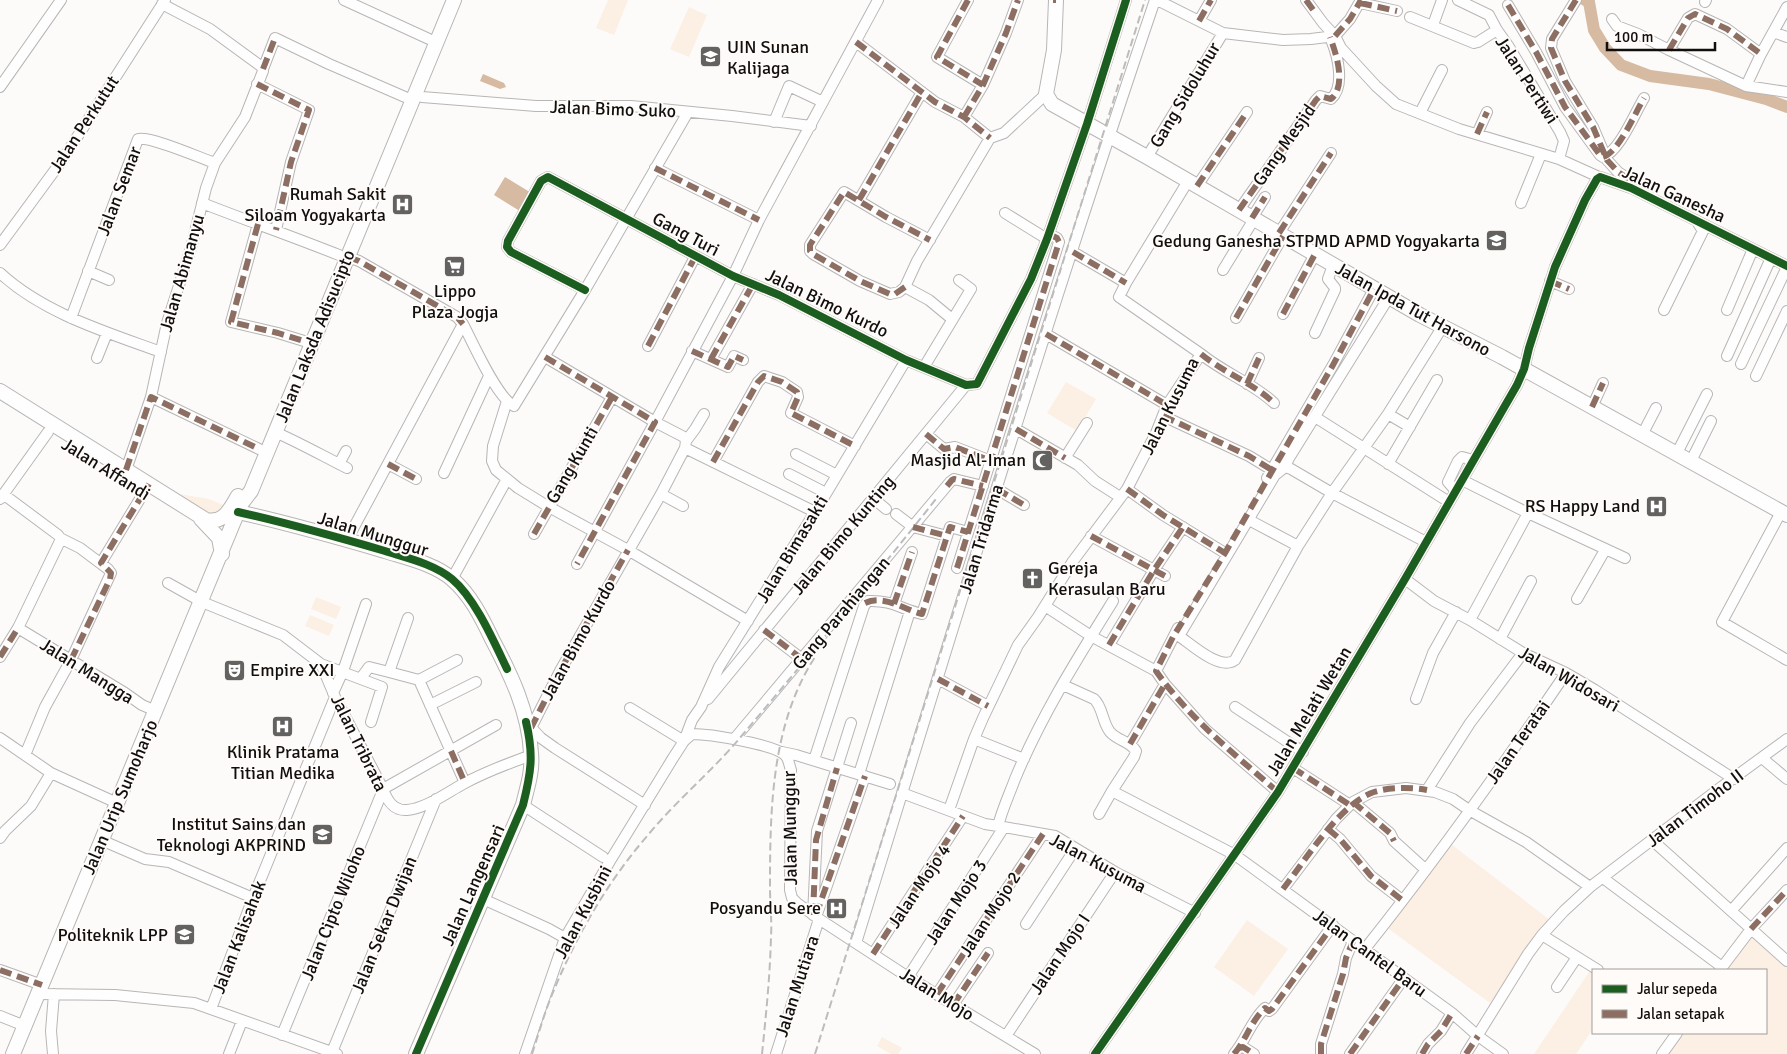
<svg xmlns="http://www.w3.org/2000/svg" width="1787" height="1054" font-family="Signika,sans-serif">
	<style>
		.green { fill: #fcefe3 }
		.water { fill: #d6baa1 }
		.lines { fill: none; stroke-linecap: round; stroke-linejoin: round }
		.river { stroke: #d6baa1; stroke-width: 12 }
		.minor-casing { stroke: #b7b6b5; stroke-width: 12 }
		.major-casing { stroke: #b7b6b5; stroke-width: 16 }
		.minor { stroke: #fffefe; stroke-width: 10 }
		.major { stroke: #fffefe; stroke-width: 14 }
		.rail { stroke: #bdbcbc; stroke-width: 2; stroke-dasharray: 8 4; stroke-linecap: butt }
		.quiet { stroke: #8d6e63; stroke-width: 6; stroke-dasharray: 12 6; stroke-linecap: butt }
		.cycleway-casing { stroke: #fefbf8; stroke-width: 11 }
		.cycleway { stroke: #1b5e20; stroke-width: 8 }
		.labels { text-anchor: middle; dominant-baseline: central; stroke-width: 4; stroke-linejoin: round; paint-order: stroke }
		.poi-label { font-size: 18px; fill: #100f0e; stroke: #fefbf8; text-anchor: end }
		.street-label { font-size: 18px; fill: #100f0e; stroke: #fefbf8 }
	</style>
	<rect width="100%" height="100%" fill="#fdfbf9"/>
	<path class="green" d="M608,0H628L614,35L596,28Z
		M689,7L707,15L689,57L670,49Z
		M1066,382L1096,399L1077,431L1047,413Z
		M179,494L209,499L226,506L216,518L174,496Z
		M316,597L341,607L336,619L311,609Z
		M310,615L334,625L329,636L305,626Z
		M1451,844L1550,920L1490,1003L1386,927Z
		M1247,920L1288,949L1254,996L1214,967Z
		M1754,935L1787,964V1054H1666L1681,1033H1766V970H1724L1750,936Z
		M1591,969L1593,970V1029L1576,1054H1534Z
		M882,1037L902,1048L898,1054H891L877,1046Z"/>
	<path class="water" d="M483,74L504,83L506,87L500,89L480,81Z
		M505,177L533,194L523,213L494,195Z"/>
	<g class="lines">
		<path class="river" d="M1585,0L1589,2L1594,30L1605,48L1621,65L1650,76L1709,84L1766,99L1787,107"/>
		<defs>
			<path id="minor" d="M344,0L429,39
				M968,0L937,57L983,85
				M1157,0L1223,33L1283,40L1311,39L1335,36L1350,19L1361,0
				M1306,0L1323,23L1335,36L1341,48L1376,86L1396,104L1459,129L1559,159L1599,177
				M1458,0L1489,15L1497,30
				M1576,0L1552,39L1551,48L1565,81L1593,127L1607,160L1618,172L1629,179L1626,186
				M1705,2L1706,0
				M1360,3L1397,11
				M1508,5L1536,52L1565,107L1600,155L1603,157C1619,152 1635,113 1644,98
				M1410,17L1474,43L1478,42L1497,30L1509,47L1560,132L1564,141L1559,159
				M1612,19L1617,26L1638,34L1669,50L1746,86L1787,92
				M1199,21L1211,0
				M1433,25L1442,0
				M1773,32L1787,37
				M856,42L935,102L964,117L990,138
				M1669,50L1688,18L1695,14L1727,29L1761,54
				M263,69L275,38L329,64L405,97
				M257,84L309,110L291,162L276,230
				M1746,86L1761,54L1787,7
				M0,87L61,0
				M415,94L422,97L536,106H631L732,116L811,126
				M1420,113L1442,70
				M964,117L983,85L1006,33L1018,0
				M774,122L789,86L823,102
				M1477,134L1487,112
				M1147,157L1223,33
				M655,168L759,220
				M1197,186L1247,112
				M859,200L922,92
				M202,203C248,221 294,237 339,255
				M1521,203L1541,154
				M1239,210L1316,100L1320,96L1331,99C1345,87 1338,57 1332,42
				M1005,213L1047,239
				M1252,218L1265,197
				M258,224L231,322L278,333L304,341
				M1279,233L1331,153
				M930,240L886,217L844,192L810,245V251L813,254L860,281L890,294L899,292L905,287L917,261L990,138L1004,133L1046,94
				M0,245L63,159L165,0
				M1073,252L1126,283
				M348,257L359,261L457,317L463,324C472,341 497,398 514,406L585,290L688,112
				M1223,270L1254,219
				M88,271L109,280
				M0,273C43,313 106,332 161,352
				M1550,281L1569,289
				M905,287L929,300L952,319
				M585,290L511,252L507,247L508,241L541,181L548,177L733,276L779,295L906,360L966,385L977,384L1031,279L1047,239L1087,124L1126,0
				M1664,310L1703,231L1696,220
				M1727,310L1753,249
				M1283,314L1315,254
				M71,318L138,139C151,136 200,158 215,163
				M1236,318L1283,236
				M1315,333L1335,290V288L1328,279L1333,265
				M1046,334L1167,405
				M648,346L695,257
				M692,351L728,367L734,356L743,360
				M1201,354C1224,373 1253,383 1274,403
				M1727,356L1771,258
				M545,357L655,422L577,564
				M97,358L107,333
				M711,359L753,284
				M1741,364L1787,267
				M924,367L971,289L959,280
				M1756,376L1787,311
				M1247,384L1259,358
				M151,397L259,449
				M507,401L493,446L492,461L496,470L518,488L549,507L628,550L748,621
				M1592,407L1603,383
				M1388,414L1410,427
				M1163,416L1249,456L1272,470
				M1315,417L1449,502
				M1016,429L1078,465L1095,481L1120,497
				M275,432C300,443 323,456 347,468
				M926,434L944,449L955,447L991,461
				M1642,435L1656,408
				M686,441L695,429L704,414
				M685,448L815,512
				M1677,453L1707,394
				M796,454L837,475
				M1065,458L1087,423
				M1691,461L1711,421
				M713,462L758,382L764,376L782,382L797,392L798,397L791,413L855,446
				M339,464L346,451
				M388,464L416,479
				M1388,464L1437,380
				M1285,467L1289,458L1389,297
				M126,470L151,397L167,323L191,248L206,188L215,163L245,117L263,71L262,67L210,29L162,4
				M444,473L489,376
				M789,474L826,493
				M1267,478L1333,365L1374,289
				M1462,480L1528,513L1625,558
				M997,489L1024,505
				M1127,489L1163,515L1225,553
				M1455,490L1448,482L1458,461L1462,457L1473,460
				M661,494L683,506
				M873,498L886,509
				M0,499L48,432
				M1781,512L1722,622L1787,660
				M896,514L913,527L947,536
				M1249,520L1298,546
				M534,534L612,397
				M1091,536L1165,576
				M347,540L463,324
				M1426,542L1332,493L1291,469L1285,467L1275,475L1179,636C1192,645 1220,671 1235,660L1298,546L1332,493L1388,414L1443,326
				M101,563L149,484
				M957,568L1059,242L1057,238L1049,234
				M452,579L507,479
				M1405,579L1434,601L1470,620L1523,653L1566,673L1595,690L1734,779
				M168,583L202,602L283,635L321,664L335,697L383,789C387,800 393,811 407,810C425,809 448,792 463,784C485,772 509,763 532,755
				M1577,599L1605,550
				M1113,601C1077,659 1041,716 1015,779C1009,795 1002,810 998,826L1055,836L1115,872L1195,913
				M894,604L912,552
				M1045,606L1091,636L1156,671L1165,684L1205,729L1278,792
				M1470,620L1528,513
				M18,628L125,693L142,705L156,711
				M764,630L802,659
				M1500,639L1531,581
				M1109,645L1154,570L1183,527
				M0,657L18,628L61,539L58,535L3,494
				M321,664L382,687L371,722
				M1156,671L1178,628
				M389,672L419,680L465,783
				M361,678L369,667L389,672L408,618
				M938,679L988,706
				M419,680L457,660
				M1063,685L1094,699C1103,707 1102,722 1110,732C1118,741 1130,741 1136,751L1134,757L1112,791L1235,855L1452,1013L1478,1036L1503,1054
				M333,693L343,671L366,604
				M708,699L966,385
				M1416,699L1433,653L1456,612
				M430,705L476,682
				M1235,707L1303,752
				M630,708L684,741L692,720L701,707L719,667L815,512L906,360
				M527,723L541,738L555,748L645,805
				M531,728L560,671L661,494L685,448L686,441L684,437L655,422L733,276L759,220L878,0
				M0,738L51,773L117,803
				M735,738L950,482L954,479L983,486
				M1130,744L1165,684
				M782,752L796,755L890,784
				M25,755L45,707L71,660L111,573L108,569L80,548L60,538
				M1762,758L1787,779
				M1024,759L974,739L983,718L1018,645L1038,617L1073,561L1127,489L1156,433L1167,405L1201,354L1119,297L1126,283L1188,181
				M814,760L864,606L868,601C892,600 901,609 922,614L950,527L968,532
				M1293,768L1350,805
				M859,774L910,611
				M383,789L496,725
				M1427,790L1470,723L1523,653
				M902,793L985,824L998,826
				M1353,802L1390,833L1394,841L1426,870
				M523,805L603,857
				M949,810L974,739
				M1099,814L1112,791
				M1328,829L1340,839L1371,876L1402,900
				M0,838L5,831L31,806L51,773
				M101,840L145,859L169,862L253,898
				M1652,840L1787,961
				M1603,878L1722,967
				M1283,889L1336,819L1353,802L1372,792L1406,788L1435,792L1453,799L1469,810L1526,842L1590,887
				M483,899L549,929L565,938
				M1731,911L1787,848
				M817,914L865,776
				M813,915L817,831L851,723
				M1026,924L1075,849
				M1542,935L1598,970
				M856,943C953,628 1049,312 1155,0
				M1364,950C1435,861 1502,767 1566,673
				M873,954L963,816
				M0,970L42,985
				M1720,970L1751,929L1787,890
				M908,977L1004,827
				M1557,987L1577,957
				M38,994L115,995L194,1003L337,1054
				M937,994L1043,834
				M953,1005L988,953
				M211,1009L253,898L335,697
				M0,1016L25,1026
				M282,1035L383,790
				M1006,1036L1115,872
				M1239,1048L1243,1047L1254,1054
				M332,1052L436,799
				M53,1054L51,1031L54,994
				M229,1054L242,1021
				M525,1054L565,938L610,861L673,758L684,741L692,734C709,734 773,744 785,755C789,759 789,765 791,770L790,890L792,898L797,903L819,919L908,977L1035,1054
				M776,1054L819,919
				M1095,1054L1278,792L1405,579L1517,385L1524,369L1529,348L1555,267L1585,200L1597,179L1600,177L1631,188L1787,266
				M1234,1054C1246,1040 1251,1021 1265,1008L1269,1011L1272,1009L1333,925
				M1321,1054V1044L1343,974L1346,958L1353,941
				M1350,1054L1404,978
				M1422,1054L1428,1044L1441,1031L1452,1013
				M1466,1054L1528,954L1542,935L1564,911L1590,887L1720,788L1787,739
				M1662,1054L1677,1033"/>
			<path id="major" d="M1056,0L1054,50L1046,94L1052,104L1147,157L1420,315L1502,357L1787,515
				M0,391L206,520C224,524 230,509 238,496
				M238,512C288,523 337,537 385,551C407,558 435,564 452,579C470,594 482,618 492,639C511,675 529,712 531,753C533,771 527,788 523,805L416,1054
				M201,519L219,538L222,554
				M13,1054L241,504L251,491L454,0"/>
		</defs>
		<use href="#minor" class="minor-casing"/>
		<use href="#major" class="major-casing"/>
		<use href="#minor" class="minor"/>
		<use href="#major" class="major"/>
		<path class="rail" d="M532,1054C539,1033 545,1010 554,990C577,934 609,880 648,835C676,801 710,773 739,739C806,660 872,580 936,499
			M762,1054C766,1015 770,976 771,937C772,921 770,904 770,888C770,810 771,725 815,657
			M815,1054L1145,0"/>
		<path class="quiet" d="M968,0L937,57L983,85
			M1053,0H1056
			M1306,0L1314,11
			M1576,0L1552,39L1551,48L1565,81L1593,127L1607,160L1618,172L1629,179L1626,186
			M1360,3L1397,11
			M1508,5L1536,52L1565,107L1600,155L1603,157C1619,152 1635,113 1644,98
			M1199,21L1211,0
			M1335,36L1350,19L1361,0
			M856,42L935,102L964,117L990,138
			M1669,50L1688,18L1695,14L1727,29L1761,54
			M263,69L275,38
			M257,84L309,110L291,162L276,230
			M964,117L983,85L1006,33L1018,0
			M1477,134L1487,112
			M655,168L759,220
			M1197,186L1247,112
			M859,200L922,92
			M1239,210L1316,100L1320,96L1331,99C1347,86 1336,53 1330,37
			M1252,218L1265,197
			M258,224L231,322L278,333L304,341
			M1279,233L1331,153
			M1073,252L1126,283
			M348,257L359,261L457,317L463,324
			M1550,281L1569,289
			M905,287L895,294H890L860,281L813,254L810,251V245L844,192L886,217L930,240
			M1283,314L1315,254
			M1236,318L1283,236
			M1046,334L1167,405
			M648,346L695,257
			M692,351L728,367L734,356L743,360
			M1201,354C1224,373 1253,383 1274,403
			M545,357L655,422L577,564
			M711,359L753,284
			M1247,384L1259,358
			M1592,407L1603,383
			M1163,416L1249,456L1272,470
			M1016,429L1065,458
			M926,434L944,449L955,447L991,461
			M713,462L758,382L764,376L782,382L797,392L798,397L791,413L855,446
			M388,464L416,479
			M126,470L151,397L259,449
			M947,486L952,480L954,479L983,486
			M997,489L1024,505
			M1127,489L1163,515L1225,553
			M913,527L947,536
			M534,534L612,397
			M1091,536L1165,576
			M957,568L1059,242L1057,238L1049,234
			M865,603C884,594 905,610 922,614L950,527L968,532
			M894,604L912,552
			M764,630L802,659
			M1109,645L1154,570L1183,527
			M0,657L18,628
			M71,660L110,579L111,573L101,563L149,484
			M938,679L988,706
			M531,728L560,671L628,550
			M1130,744L1165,684
			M451,751L465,783
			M1293,768L1350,805
			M1278,792C1234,754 1189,718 1156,671L1173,637L1225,553L1333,365L1374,289
			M1353,802L1390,833L1394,841
			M1328,829L1340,839L1371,876L1402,900
			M1283,889C1305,861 1340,803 1374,792C1390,787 1410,787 1427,790
			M813,915L816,840L837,768
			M816,915L865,776
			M1751,929L1787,890
			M873,954L963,816
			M0,970L42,985
			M937,994L1043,834
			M953,1005L988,953
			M1239,1048L1243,1047L1254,1054
			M1234,1054C1246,1040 1251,1021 1265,1008L1269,1011L1272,1009L1333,925
			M1321,1054V1044L1343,974L1346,958L1353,941
			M1350,1054L1404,978
			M1422,1054L1428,1044L1441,1031L1452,1013
			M1466,1054L1478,1036"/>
		<defs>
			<path id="cycleway" d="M585,290L511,252L507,247L508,241L541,181L548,177L733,276L779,295L906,360L966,385L977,384L1031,279L1047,239L1087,124L1126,0
				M238,512C287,523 337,537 385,551C407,558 434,564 452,579C475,598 494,642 507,669
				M416,1054L523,805C531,773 534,755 526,722
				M1095,1054L1278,792L1405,579L1517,385L1524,369L1529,348L1555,267L1585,200L1597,179L1600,177L1631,188L1787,266"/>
		</defs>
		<use href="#cycleway" class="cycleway-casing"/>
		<use href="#cycleway" class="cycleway"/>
	</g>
	<defs>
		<symbol id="university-square" viewBox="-11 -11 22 22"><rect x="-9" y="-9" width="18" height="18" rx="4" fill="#636260" stroke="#fefbf8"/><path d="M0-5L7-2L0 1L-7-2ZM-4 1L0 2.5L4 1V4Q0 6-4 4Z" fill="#fff"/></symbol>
		<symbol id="hospital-square" viewBox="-11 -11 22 22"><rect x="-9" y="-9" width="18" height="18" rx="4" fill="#636260" stroke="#fefbf8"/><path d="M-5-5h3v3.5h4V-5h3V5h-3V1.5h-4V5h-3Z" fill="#fff"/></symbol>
		<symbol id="supermarket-square" viewBox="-11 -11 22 22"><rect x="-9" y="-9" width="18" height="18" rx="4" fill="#636260" stroke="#fefbf8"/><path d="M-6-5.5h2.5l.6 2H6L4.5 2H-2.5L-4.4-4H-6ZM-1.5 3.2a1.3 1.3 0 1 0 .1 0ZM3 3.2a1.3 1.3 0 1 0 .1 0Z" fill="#fff"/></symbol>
		<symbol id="mosque-square" viewBox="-11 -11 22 22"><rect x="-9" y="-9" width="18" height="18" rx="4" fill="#636260" stroke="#fefbf8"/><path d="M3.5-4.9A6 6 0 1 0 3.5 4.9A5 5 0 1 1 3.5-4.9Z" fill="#fff"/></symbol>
		<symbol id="church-square" viewBox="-11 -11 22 22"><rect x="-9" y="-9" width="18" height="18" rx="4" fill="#636260" stroke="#fefbf8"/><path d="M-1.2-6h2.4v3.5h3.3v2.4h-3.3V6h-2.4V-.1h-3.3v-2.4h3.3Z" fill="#fff"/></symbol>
		<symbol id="theatre-square" viewBox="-11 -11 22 22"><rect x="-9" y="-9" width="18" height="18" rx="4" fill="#636260" stroke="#fefbf8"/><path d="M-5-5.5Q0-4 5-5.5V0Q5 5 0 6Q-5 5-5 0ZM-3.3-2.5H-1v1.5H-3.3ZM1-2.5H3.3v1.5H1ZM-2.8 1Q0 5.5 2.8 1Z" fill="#fff"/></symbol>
	</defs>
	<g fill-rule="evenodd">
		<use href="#university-square" x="698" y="44" width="25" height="25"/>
		<use href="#hospital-square" x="390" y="192" width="25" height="25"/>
		<use href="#university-square" x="1484" y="228" width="25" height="25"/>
		<use href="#supermarket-square" x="442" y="254" width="25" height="25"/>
		<use href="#mosque-square" x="1030" y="448" width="25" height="25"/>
		<use href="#hospital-square" x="1644" y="494" width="25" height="25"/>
		<use href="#church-square" x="1020" y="566" width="25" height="25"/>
		<use href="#theatre-square" x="222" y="658" width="25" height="25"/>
		<use href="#hospital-square" x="270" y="714" width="25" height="25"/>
		<use href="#university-square" x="310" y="822" width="25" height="25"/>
		<use href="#hospital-square" x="824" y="896" width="25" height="25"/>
		<use href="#university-square" x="172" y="922" width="25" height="25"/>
	</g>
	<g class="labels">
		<g class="poi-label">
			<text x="727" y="47" text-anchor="start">UIN Sunan<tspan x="727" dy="21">Kalijaga</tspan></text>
			<text x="386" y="194">Rumah Sakit<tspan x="386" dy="21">Siloam Yogyakarta</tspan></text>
			<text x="1480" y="241">Gedung Ganesha STPMD APMD Yogyakarta</text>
			<text x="455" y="291" text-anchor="middle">Lippo<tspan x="455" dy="21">Plaza Jogja</tspan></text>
			<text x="1026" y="460">Masjid Al-Iman</text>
			<text x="1640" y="506">RS Happy Land</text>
			<text x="1048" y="568" text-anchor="start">Gereja<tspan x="1048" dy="21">Kerasulan Baru</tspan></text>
			<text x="250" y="670" text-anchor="start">Empire XXI</text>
			<text x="283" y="752" text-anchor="middle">Klinik Pratama<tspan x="283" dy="21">Titian Medika</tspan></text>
			<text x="306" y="824">Institut Sains dan<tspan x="306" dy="21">Teknologi AKPRIND</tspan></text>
			<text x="821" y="908">Posyandu Sere</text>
			<text x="168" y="935">Politeknik LPP</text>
		</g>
		<g class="street-label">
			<text transform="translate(1527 80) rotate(57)">Jalan Pertiwi</text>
			<text transform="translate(1185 95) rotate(-59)">Gang Sidoluhur</text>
			<text transform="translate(613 109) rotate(2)">Jalan Bimo Suko</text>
			<text transform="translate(84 124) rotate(-57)">Jalan Perkutut</text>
			<text transform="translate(1284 145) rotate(-55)">Gang Mesjid</text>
			<text transform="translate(119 191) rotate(-69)">Jalan Semar</text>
			<text transform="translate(1674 194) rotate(25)">Jalan Ganesha</text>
			<text transform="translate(686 234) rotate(28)">Gang Turi</text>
			<text transform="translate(182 273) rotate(-74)">Jalan Abimanyu</text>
			<text transform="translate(827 303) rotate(26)">Jalan Bimo Kurdo</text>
			<text transform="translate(1413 309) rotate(29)">Jalan Ipda Tut Harsono</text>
			<text transform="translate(315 336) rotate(-68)">Jalan Laksda Adisucipto</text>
			<text transform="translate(1170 406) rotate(-63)">Jalan Kusuma</text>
			<text transform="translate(572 465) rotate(-60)">Gang Kunti</text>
			<text transform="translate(106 469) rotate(32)">Jalan Affandi</text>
			<text transform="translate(373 534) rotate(17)">Jalan Munggur</text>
			<text transform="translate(843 535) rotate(-50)">Jalan Bimo Kunting</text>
			<text transform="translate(981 539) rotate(-73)">Jalan Tridarma</text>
			<text transform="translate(792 549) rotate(-59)">Jalan Bimasakti</text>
			<text transform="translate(841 613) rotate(-50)">Gang Parahiangan</text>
			<text transform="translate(578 640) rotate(-61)">Jalan Bimo Kurdo</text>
			<text transform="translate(87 671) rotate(32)">Jalan Mangga</text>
			<text transform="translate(1569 679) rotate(30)">Jalan Widosari</text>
			<text transform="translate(1309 711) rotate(-59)">Jalan Melati Wetan</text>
			<text transform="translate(1518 742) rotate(-55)">Jalan Teratai</text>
			<text transform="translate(359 743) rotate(64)">Jalan Tribrata</text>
			<text transform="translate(120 797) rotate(-67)">Jalan Urip Sumoharjo</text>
			<text transform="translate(1695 808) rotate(-37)">Jalan Timoho II</text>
			<text transform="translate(790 828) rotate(-91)">Jalan Munggur</text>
			<text transform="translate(1098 863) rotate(28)">Jalan Kusuma</text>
			<text transform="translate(473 885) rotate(-66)">Jalan Langensari</text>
			<text transform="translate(919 886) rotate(-56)">Jalan Mojo 4</text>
			<text transform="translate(956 902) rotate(-57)">Jalan Mojo 3</text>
			<text transform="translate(583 912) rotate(-62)">Jalan Kusbini</text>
			<text transform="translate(333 913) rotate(-68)">Jalan Cipto Wiloho</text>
			<text transform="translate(990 914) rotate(-57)">Jalan Mojo 2</text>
			<text transform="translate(384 925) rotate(-68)">Jalan Sekar Dwijan</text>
			<text transform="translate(239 937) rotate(-69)">Jalan Kalisahak</text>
			<text transform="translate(1370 953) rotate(36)">Jalan Cantel Baru</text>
			<text transform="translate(1060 954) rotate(-56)">Jalan Mojo I</text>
			<text transform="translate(797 986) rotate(-72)">Jalan Mutiara</text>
			<text transform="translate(937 994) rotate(32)">Jalan Mojo</text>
		</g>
	</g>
	<rect x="1592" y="969" width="175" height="65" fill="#fefbf8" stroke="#9f9d9a"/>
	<rect x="1602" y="985" width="25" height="8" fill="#1b5e20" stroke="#9f9d9a"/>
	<text x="1637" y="994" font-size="15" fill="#100f0e">Jalur sepeda</text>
	<rect x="1602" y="1010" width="25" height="8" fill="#8d6e63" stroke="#9f9d9a"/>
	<text x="1637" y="1019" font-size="15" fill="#100f0e">Jalan setapak</text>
	<path d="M1607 42v8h108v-8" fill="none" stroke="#100f0e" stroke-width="2.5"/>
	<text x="1614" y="42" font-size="15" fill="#100f0e" stroke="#fefbf8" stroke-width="4" paint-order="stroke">100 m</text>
</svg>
